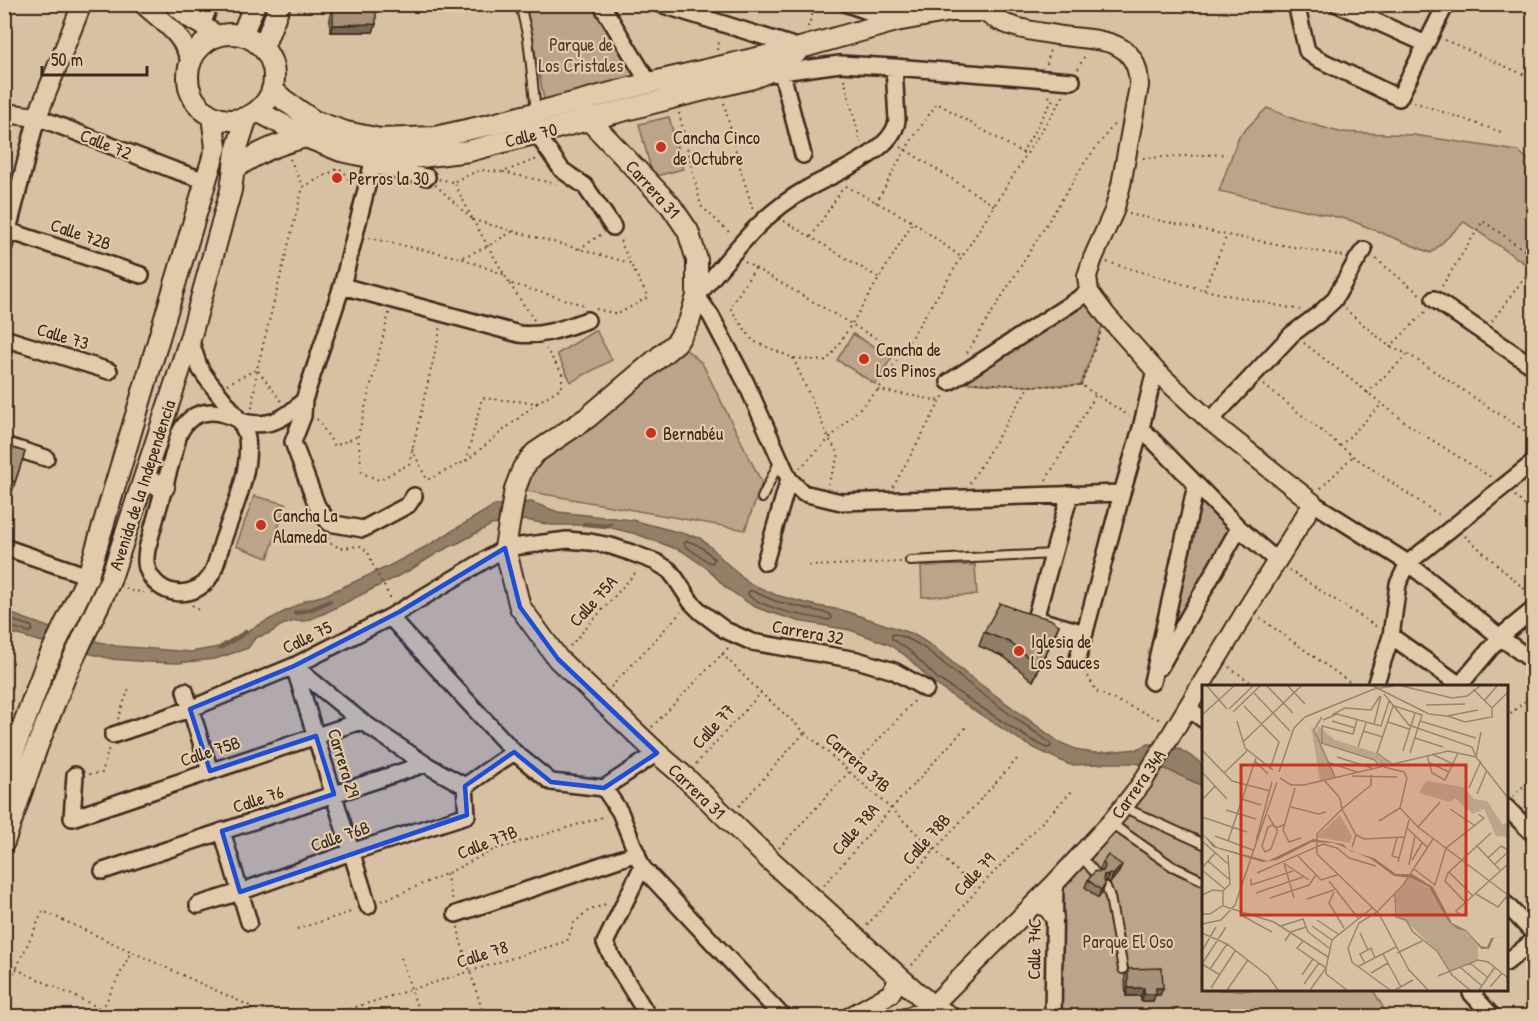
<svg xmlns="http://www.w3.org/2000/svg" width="1538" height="1021" font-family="'Patrick Hand',sans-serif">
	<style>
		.green { fill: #bba48a; stroke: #7b6754; stroke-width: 1.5 }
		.water { fill: #937f68; stroke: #705d4a; stroke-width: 1.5 }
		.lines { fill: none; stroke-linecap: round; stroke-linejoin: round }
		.shore { stroke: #5e4c3c; stroke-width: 1.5 }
		.stream { stroke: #705d4a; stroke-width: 4.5 }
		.service-casing { stroke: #3b2a1e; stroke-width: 12 }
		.minor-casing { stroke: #3b2a1e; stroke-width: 20 }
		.tertiary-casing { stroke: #3b2a1e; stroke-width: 22 }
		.secondary-casing { stroke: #3b2a1e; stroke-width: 24 }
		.path { stroke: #3b2a1e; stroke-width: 2; stroke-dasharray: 1.5 4.5; stroke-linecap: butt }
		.service { stroke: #e2caaa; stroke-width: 8 }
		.minor { stroke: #e2caaa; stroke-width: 15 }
		.tertiary { stroke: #e2caaa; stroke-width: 18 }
		.secondary { stroke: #e2caaa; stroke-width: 20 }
		.wall { fill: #907d67; stroke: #3b2a1e; stroke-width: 1.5 }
		.shaded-wall { fill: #756654; stroke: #3b2a1e; stroke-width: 1.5 }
		.building { fill: #a79178; stroke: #3b2a1e; stroke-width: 1.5 }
		.marked { fill: #1d4ed8; fill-opacity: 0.2; stroke: #1d4ed8; stroke-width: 4.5; stroke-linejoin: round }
		.poi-dot { fill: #c8321e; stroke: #e2caaa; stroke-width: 2 }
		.labels { text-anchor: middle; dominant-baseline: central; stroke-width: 4.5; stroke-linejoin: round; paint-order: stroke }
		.park-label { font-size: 18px; fill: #4e3c2e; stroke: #e2caaa }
		.street-label { font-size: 18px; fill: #3b2a1e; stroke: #e2caaa }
		.poi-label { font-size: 18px; fill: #3b2a1e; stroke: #e2caaa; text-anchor: start }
		.inset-road { fill: none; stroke: #99846d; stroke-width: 1.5 }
		.view { fill: #c8321e; fill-opacity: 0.15; stroke: #c8321e; stroke-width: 3 }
		.inset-edge { fill: none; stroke: #3b2a1e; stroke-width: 3 }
	</style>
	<rect width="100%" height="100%" fill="#d8c0a2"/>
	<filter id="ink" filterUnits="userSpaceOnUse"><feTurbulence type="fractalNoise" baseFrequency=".0167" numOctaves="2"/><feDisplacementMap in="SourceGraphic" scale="12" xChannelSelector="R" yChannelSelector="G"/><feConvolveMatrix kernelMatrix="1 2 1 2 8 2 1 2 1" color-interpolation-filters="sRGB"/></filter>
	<g filter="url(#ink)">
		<path class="green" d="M526,5H601L649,83L546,110Z
			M1267,108L1297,120L1339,132L1414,135L1518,151L1533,164V269L1464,222L1431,253L1350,220L1219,191L1239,136Z
			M669,117L683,169L653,177L639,124Z
			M1089,292L1106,315L1081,385L1029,386L949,382Z
			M596,330L612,360L571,382L557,354Z
			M853,334L892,357L875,384L837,360Z
			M677,342L702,363L762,483L745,530L515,489L523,468Z
			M1196,485L1239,528L1152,682Z
			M254,496L286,504L268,558L236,546Z
			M975,565L977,595L922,597L921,566Z
			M1152,766L1166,769L1203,786L1204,990H1373L1388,1016H1053L1055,883Z"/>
		<path class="water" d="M531,502L558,512L632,520L700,538L714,550L724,561L749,583L776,595L817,606L842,610L913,634L934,647L965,673L1059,742L1080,751L1096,753L1137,749L1148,744L1173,745L1197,760L1203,766V786L1166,769L1135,763H1106L1100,764L1070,765L1028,745L958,700L934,683L906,656L888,644L850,630L798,621L763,610L753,606L725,587L708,569L682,551L636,534L608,527L586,525H551L526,520L491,525L462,541L439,552L410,570L325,613L306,621H295L282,625L270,633L255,638L248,648L215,659L178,663L148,662L112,659L35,640L5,631L4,611L70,635L116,646L191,652L224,646L242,637L247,631L307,600L325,595L385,568L429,545L495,505Z"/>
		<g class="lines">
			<path class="shore" d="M687,541C698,544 707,550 714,559L713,562L710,563L685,546L684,543Z
				M749,591H752L775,601L830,614L832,618L829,620C803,616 771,611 749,596L748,593Z
				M4,618L31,626L33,630L29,632L4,625
				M895,634C926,644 939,661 964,680C992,702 1021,722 1050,743L1051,747L1047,748L1031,740L938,679L910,651L892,639V635Z"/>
			<path class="stream" d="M584,524L608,526L610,524
				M295,613L312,609L330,601
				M220,648L246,632"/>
			<defs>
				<path id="service" d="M520,4L528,38L536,111
					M762,498L780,460
					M910,561L1053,554
					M1125,808L1204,844
					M1112,822L1119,829L1172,866L1204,881
					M1081,856L1096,874
					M1106,887L1110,897L1123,969"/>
				<path id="minor" d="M601,4L649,83
					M660,4L800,48
					M847,4L896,21
					M1296,4L1307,51L1316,58L1399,98L1446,4
					M1337,4L1426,44
					M202,26L210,4
					M894,67L897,120C894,151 833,174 808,188C759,215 733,254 697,296L711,316L746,383L789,479L803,493L841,502L1122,493
					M782,73L803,155
					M767,74L840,64L894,67L1072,81
					M536,133L562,170L585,186L613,227
					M374,158L342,286L304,400L303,416L293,442L317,506L329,523L363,529L408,505L414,496
					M373,166L427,177
					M9,231L141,275
					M4,246L37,117L171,169L206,181
					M342,286L519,334C543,337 564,328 587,320
					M1434,299L1534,367
					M4,338L109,371
					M190,339C194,349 196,361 201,370C211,387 245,421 247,438C251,473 234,508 223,540C219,551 217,565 211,575C195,602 156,597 147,568C145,562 146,555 147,549L179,434C181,430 184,425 187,422C197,411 214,410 227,415C235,417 241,422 249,423C273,427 288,416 304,400
					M949,382L1089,292
					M1210,421L1292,334L1319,314L1334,300L1358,258L1364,250
					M1141,428L1239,528L1277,561
					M4,445L46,458
					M1070,494L1035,619L1085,633
					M1313,503L1408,563L1500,637L1534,662
					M4,547L88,576
					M765,562L789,479
					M390,617L514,752L551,782L604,788L657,753
					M1391,636L1460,685
					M1078,658L1122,493L1141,428L1155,370
					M294,666L368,906
					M294,666L361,721L425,764L465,786
					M1160,667L1239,528
					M1152,682L1196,485
					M1375,686L1391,636L1398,584L1408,563L1534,462
					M1459,686L1500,637L1534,609
					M185,691L210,771
					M1188,708L1204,720
					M113,735L190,709L294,666L390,617L505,548L567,540L590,542L611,546L632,553L656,562L669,570L676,579L691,602L701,612L725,630L752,642L857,660L894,671L926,689
					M75,775L72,818L361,721
					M465,786L514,752
					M604,788L620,812L642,867L782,1016
					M1506,807L1534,835
					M222,831L249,922
					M642,867L605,943L613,959L648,1016
					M103,871L425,764
					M1506,904L1534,934
					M198,905L240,892L351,852L467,815L465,786
					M456,914L637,853
					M1506,963L1534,940
					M1476,990L1471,993L1492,1016
					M907,1016L932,1006
					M1053,1016L1055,883"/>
				<path id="tertiary" d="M143,4C165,24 182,33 191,62
					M173,4L189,18L219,36
					M4,113L37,117L82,4
					M1035,903L1048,908L1054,917
					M932,1006L1055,883L1111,822L1142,783L1247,609L1313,503L1210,421L1155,370L1106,315L1089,292L1087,276L1093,258L1114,211L1121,185L1139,86C1139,32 1088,42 1051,34C1037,32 1014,28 1002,22C995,19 988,14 982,11
					M851,1016L890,994L900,978"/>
				<path id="secondary" d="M188 77a43 43 0 1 1 86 0a43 43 0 1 1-86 0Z
					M242,35L255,4
					M263,48L280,4
					M272,89L284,100L314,121L346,132L380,139L435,137L493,124L649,83L800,48L896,21L951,11H982L998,4
					M573,103L671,206L688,231L697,260V296L689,322L677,342L587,418L535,453L523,468L515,489L505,548L520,607L558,659L657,753L685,777L769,859L900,978L932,1006L949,1016
					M257,111L306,137L341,151L374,158L421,157L469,151L676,97L753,78L775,69L789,59L797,52
					M234,169C258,152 278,144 306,137
					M144,480L164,487
					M4,784L18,739L46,664L88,576L216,147L212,116
					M4,842L37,747L67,672L110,581L190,339L231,190L236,151L247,117"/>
			</defs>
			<use href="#service" class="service-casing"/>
			<use href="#minor" class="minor-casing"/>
			<use href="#tertiary" class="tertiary-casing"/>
			<use href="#secondary" class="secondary-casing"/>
			<path class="path" d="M1515,4L1534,13
				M808,27L816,4
				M1445,40L1534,79
				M717,50L720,39
				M1047,64L1050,49
				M1078,69L1085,55
				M844,79L861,143
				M1414,102L1504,133
				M724,103L740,167L753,210
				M679,113L701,206L730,233
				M901,147L995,206
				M1022,153L1053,99L1045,94
				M1143,158L1227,154
				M290,159L303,187
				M503,172L556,184
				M427,177L454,182L473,220Z
				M455,181L480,170L503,172L537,159
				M846,186L913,222L961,257
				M876,203L905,150L937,103L1026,155
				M1129,214L1227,235L1344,256
				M784,221L879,278
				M811,237L843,188
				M369,238L461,258L505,275
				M579,249L602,234
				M463,257L488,246L513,231
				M1376,259L1421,295
				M745,262L901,353
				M1107,262L1204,290L1300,310
				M755,268L730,308L753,341L793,358L825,361L831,356L851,325L913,222
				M509,283L473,220L630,263L619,238
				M1442,286L1483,221L1534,257
				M1204,290L1227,235
				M596,309L618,314L648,297L630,263
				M1345,309L1390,347L1408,354L1534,437
				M389,313L358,436L362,473L379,480L409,464L441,326
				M534,320L509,283L584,305
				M1492,321L1534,265
				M1304,343L1413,428L1492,478
				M1390,347L1426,311
				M967,353L1085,162L1115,123
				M793,358L829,439L839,454L828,484
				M976,383L1029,386L1081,385L1129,416
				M227,384L257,369
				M1081,385L1101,331
				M1264,385L1353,456L1442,517
				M878,390L942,401
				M1367,393L1408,354
				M281,401L257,369L303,187L339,168L344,172L352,186
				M537,403L562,387V373L546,349
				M252,408L257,369
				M317,419L335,446L358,436
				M1340,446L1382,404
				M412,449L427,480L466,461L537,403L482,398L466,461
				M800,468L878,390L1064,95
				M1046,480L1096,394
				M970,483L1029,386
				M893,487L944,395
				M1321,488L1353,456
				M1515,496L1534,515
				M1465,536L1530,594
				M328,538L332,545L343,548L360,546L368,552L374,568L391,599
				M809,566L901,562
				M1289,570L1377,627
				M126,588L131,591L144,592
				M192,605L201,612
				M1260,618L1355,686
				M570,646L638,570
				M722,654L761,693L891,809L977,890
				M1229,667L1256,686
				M1085,671L1097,692L1161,720
				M611,687L681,612
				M1506,718L1534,693
				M118,719L129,688
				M652,727L729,647
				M696,764L761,693
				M89,774L102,773L109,747
				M1513,796L1534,776
				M739,806L805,732
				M779,848L916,699
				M446,874L453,901
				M824,885L891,809L968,725
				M382,901L446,874L493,850L606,816
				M867,925L1018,758
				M458,927L460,939L484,1016
				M297,929L354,911
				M401,958L420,1016
				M912,965L977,890L1072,791
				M16,969L117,1016
				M4,988L16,969L43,911L252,1007L248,1016
				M102,1010L131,952
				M327,1016L567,941L574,923L586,912L608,903"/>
			<use href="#service" class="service"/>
			<use href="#minor" class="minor"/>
			<use href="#tertiary" class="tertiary"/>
			<use href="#secondary" class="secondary"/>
		</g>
		<path class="wall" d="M333,7L376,24L373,32H330V15Z
			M4,445L25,452L12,492L4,488Z
			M1059,625L1053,639L1033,681L1004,657L979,646L984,632Z
			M1103,862L1119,872L1110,883L1106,881L1104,882L1105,885L1102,893L1098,898L1085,887L1088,880L1101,872L1100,869Z
			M1128,969L1163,988L1160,995H1155L1153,1001H1141V996H1126L1125,976Z"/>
		<path class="shaded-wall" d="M376,24L373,32H330L333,25Z
			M1059,625L1053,639L1033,681L1039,666Z
			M1122,865L1119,872L1110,883L1113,875Z
			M1109,874L1106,881L1102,883L1104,875Z
			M1105,885L1102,893L1098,898L1101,890Z
			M1128,988H1144L1141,996H1126Z
			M1156,988H1163L1160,995H1155L1153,1001H1141L1144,994Z"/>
		<path class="building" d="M333,7H376V24L333,25Z
			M4,445L25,452L15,482L4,478Z
			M1000,603L1020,611L1050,619L1059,625L1039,666L1009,642L984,632Z
			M1108,855L1122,865L1113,875L1109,874L1104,875L1103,879L1105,885L1101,890L1088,880L1095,871L1099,872L1103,871L1105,866L1103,862Z
			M1162,968L1163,988H1156V994H1144V988H1128V969Z"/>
	</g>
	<path class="marked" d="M505,548L520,607L558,659L657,753L604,788L551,782L514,752L465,786L467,815L240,892L222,831L334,794L316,736L210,771L190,709L294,666L399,612Z"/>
	<g class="poi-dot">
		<circle cx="661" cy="147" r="6"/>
		<circle cx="337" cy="178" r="6"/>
		<circle cx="864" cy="359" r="6"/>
		<circle cx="651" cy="433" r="6"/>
		<circle cx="261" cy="525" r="6"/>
		<circle cx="1019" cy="651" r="6"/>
	</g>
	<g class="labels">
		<g class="park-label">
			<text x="581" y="44">Parque de<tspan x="581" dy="21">Los Cristales</tspan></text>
			<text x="1128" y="941">Parque El Oso</text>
		</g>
		<g class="street-label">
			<text transform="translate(531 135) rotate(-14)">Calle 70</text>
			<text transform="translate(106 144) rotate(22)">Calle 72</text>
			<text transform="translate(653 189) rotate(48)">Carrera 31</text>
			<text transform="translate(81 234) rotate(19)">Calle 72B</text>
			<text transform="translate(63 336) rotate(17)">Calle 73</text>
			<text transform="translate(142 485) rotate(-72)">Avenida de la Independencia</text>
			<text transform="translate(593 601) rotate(-48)">Calle 75A</text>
			<text transform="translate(808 632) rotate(10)">Carrera 32</text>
			<text transform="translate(307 637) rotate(-26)">Calle 75</text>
			<text transform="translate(713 726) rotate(-48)">Calle 77</text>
			<text transform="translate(210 751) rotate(-18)">Calle 75B</text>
			<text transform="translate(858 762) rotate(42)">Carrera 31B</text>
			<text transform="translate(344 763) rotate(73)">Carrera 29</text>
			<text transform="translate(1138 784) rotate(-55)">Carrera 34A</text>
			<text transform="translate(697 791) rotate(44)">Carrera 31</text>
			<text transform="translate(258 799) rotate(-18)">Calle 76</text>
			<text transform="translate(855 829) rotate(-49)">Calle 78A</text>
			<text transform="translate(340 836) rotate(-19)">Calle 76B</text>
			<text transform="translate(926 839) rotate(-48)">Calle 78B</text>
			<text transform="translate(487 842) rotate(-22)">Calle 77B</text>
			<text transform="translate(974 874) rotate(-47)">Calle 79</text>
			<text transform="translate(1034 949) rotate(-89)">Calle 74C</text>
			<text transform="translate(482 954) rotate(-18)">Calle 78</text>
		</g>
		<g class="poi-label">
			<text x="673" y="137">Cancha Cinco<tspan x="673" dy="21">de Octubre</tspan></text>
			<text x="349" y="178">Perros la 30</text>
			<text x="876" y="349">Cancha de<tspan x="876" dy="21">Los Pinos</tspan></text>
			<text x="663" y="433">Bernabéu</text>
			<text x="273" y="515">Cancha La<tspan x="273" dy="21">Alameda</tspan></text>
			<text x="1031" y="641">Iglesia de<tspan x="1031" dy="21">Los Sauces</tspan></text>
		</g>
	</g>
	<g transform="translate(1202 685)">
		<rect width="306" height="306" fill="#d8c0a2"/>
		<path d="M109,41L115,48L116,41L133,55L172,67L188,79H178L174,74L117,57L133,92L118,96ZM224,96L261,102L272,114L285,116L301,140L306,137V152L294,151L282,124L271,129L253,113L248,117L217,108ZM138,130L150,151L148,158L114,152ZM207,192L232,206L246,236L264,246L276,261V275L247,286L235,266L205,237L196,233L193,209Z" fill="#bba48a"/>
		<path d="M0,148L15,162L66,176L111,154L141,159L148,166L172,173L194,189H210L231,202L250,238L264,245L279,261L285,262L289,253L306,251L292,253L287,264H279L264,246L255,244L246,236L227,202L209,193L192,191L169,174L132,158L110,157L75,175L60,177L11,162Z" fill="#937f68"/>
		<path class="inset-road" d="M5,1L25,24M65,1L91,28M86,1L103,19M171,1L227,29L245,31L276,25M200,1L250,13L265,11L278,1M52,8L88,46M182,9L207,40L270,62L274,72M282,16L295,1M224,20L263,19M42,21L77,57L68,84M192,21L220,30L208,68M290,23L306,7M27,24L51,1M31,27L58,1M0,30L32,1M130,30L143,23L169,25L178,11M246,31L263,37L290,32V23L271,4M120,32L112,45L133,92M121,35L135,29L179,41L187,16M35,36L43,63L71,85M130,36L153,43M218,36L274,53M186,37L207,44M172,39L179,11M161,46L181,52M213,53L241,62M41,57L99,1M116,57L173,75L178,82M120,58V41L151,49L155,35M156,62L164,38M0,65L30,96L68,106M201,66L213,28M230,69L251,79M225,70L230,88L243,95L256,68M135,72L170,83M274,72L279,47M53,76L66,89M125,77L155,87M228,78L247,87M190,79L175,68L191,21M0,87L25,114M77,87L92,43L103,32L172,4L192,1M22,88L45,66M150,91L195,92M78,93L89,100H102L246,66L274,72L306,113M122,95L138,113L140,124L115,149V169L177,229L207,285L226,305M93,103L81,145L87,157L99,153M267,103L279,76M275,109L285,85M40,114L59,120M0,115L13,101M89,122L116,129L124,127M198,123L216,142L306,210M248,124L272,140M24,125L54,134M66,130L68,134L73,142L75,144V147L69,164L63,167L60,161L66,142L70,140L73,142H77L83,139M0,132L45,147M177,136L198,123L205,93L202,87L182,82M216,142L238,117M205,143L225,162M154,150L162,154L203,152M13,151L51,165M195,153L190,171L197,173M0,156L26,179M26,156L54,73M54,156L70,97M274,160L299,186M150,162L154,150L140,124L169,100V90M96,171L119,195L135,190M286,173L299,161L306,165M210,175L220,158M6,176L28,195M196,177L207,135M82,178L92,213M83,179L107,195M207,180L213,151M292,180L306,167M0,183L13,168M212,184L233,200L244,163L282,133L276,129M0,185L23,204M247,187L271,211M55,188L121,159L135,163L147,173L174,181M49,194V200L91,186M127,196L156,233M21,206V221L72,237L126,272M21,206L28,199L26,170M132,207L127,218L142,243M54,208L101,192M274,209L296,222L306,210M0,210L11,205L21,206M193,210L194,232L204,235L211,247L235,266L250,290L268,305M68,213L107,200L114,190M105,214L132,205M263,217L243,196L246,188L289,148M0,229H8L20,221M39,230L70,247M258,230L254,226L306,179M115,235L136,249M0,239L19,235L33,220L75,97M79,241L101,234L106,247M110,241L130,255M106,247L127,263M0,248L25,259L66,291L76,305M158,248L166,265M83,256L89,247L104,242M101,256L95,263L124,283V289L145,305M0,266L14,242M195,268L220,256M181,269L199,302M163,278L158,269L169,263L173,273M268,278L285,292M0,279L24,242M0,279L18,290M157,281L194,262M258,282L280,301M8,284L25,259M169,288L186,278M100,290L111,274M236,291L276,275L286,277L306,293M102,299L117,278M288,302L300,288M9,303L33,266M25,305L46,275M108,305L124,283L130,255L170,223M188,305L150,277L146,263L157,238L175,227L201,200L231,154M193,305L211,295M277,305L293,282"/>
		<path class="view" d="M39,80H264V230H39Z"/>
		<rect width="306" height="306" class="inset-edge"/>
	</g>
	<rect width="1538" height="1021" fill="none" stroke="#e2caaa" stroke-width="24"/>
	<rect x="12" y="12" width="1514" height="997" fill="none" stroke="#3b2a1e" stroke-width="2" filter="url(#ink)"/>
	<path d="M42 66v9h105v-9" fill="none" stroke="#3b2a1e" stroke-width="3"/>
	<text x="51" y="66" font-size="18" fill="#3b2a1e" stroke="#e2caaa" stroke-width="4.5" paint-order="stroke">50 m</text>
</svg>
